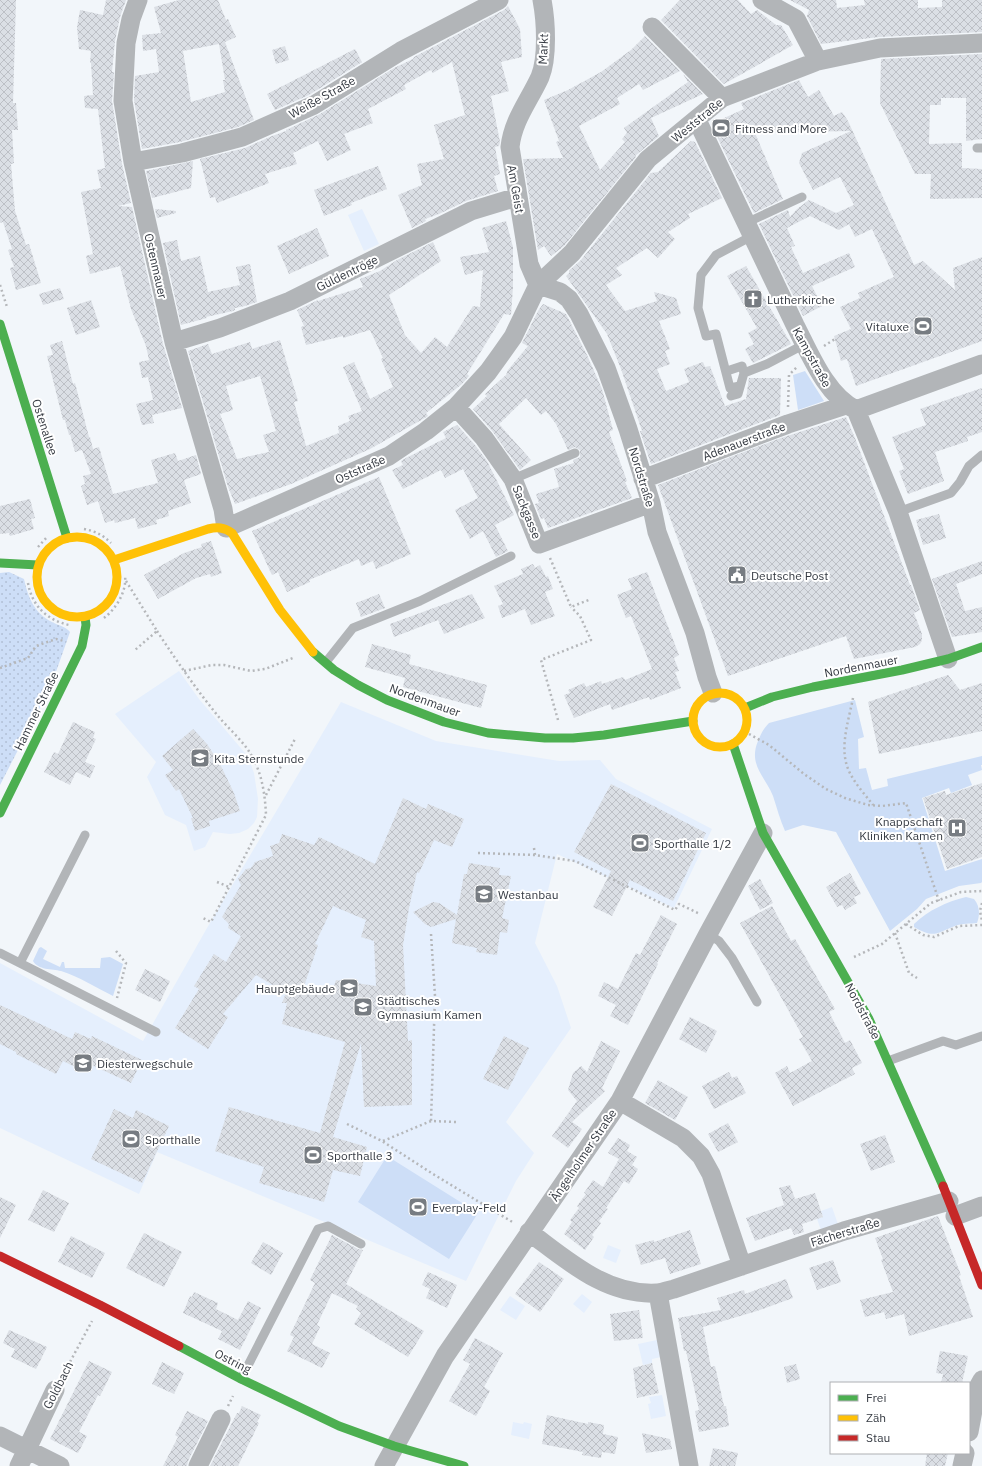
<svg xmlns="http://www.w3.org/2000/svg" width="982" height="1466" font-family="'IBM Plex Sans',sans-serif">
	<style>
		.built { fill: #e5effd }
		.green { fill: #cddef7 }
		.park { fill: url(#park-dots) }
		.building { fill: url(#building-cross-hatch); fill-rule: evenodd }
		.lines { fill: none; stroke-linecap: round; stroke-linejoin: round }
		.path { stroke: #b5b7ba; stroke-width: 2.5; stroke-dasharray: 2 3; stroke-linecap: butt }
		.lane { stroke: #b2b5b8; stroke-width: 9 }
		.street { stroke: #b2b5b8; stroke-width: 19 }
		.fast { stroke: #4caf50; stroke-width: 9 }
		.slow { stroke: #ffc107; stroke-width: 9 }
		.jam { stroke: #c62828; stroke-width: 9 }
		.labels { text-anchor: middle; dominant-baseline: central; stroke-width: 4; stroke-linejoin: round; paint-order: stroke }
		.street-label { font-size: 12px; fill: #353a42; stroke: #fff }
		.poi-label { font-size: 12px; fill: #353a42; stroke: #fff; text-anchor: start }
	</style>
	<defs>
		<pattern id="park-dots" width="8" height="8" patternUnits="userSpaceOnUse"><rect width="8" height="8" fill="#cddef7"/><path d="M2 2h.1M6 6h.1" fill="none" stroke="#b1bfd5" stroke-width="1.8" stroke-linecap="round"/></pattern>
		<pattern id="building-cross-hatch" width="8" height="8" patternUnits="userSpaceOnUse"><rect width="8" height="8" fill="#dbdfe5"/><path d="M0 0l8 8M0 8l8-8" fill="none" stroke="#bdc0c6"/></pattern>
	</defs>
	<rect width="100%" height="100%" fill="#f2f6fa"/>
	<path class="built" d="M362,209L379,244L364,251L348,215Z
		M179,671L199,699L245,753L250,762L254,773L258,799L257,817L254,823L248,829L239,833L230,834L213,832L205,847L194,851L186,825L165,815L147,777L156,762L115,714Z
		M341,702L436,741L559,761L600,760L616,779L712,829L674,908L557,854L535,943L557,986L571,1028L506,1122L534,1153L516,1181L466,1281L157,1152L139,1194L0,1128V963L143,1041L207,928Z
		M832,1207L839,1227L822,1233L817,1219L823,1217L821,1211Z
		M608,1245L621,1250L616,1263L603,1258Z
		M582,1294L592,1302L584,1313L573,1304Z
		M510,1296L525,1306L516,1320L500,1310Z
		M657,1340L661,1357L652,1359V1363L643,1365L638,1344Z
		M662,1395L666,1416L651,1419L648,1404L651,1403L649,1397Z
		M513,1422L523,1424L524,1422L532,1424L529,1439L511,1435Z"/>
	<path class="green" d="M805,371L824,401L798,410L793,375Z
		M855,700L864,737L858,739L859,769L866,768L872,790L888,786L887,779L982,756V765H981L982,770L968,775L972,785L951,793L949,788L922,798L945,871L982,859V882L981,883L959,886L926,899L917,909L890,931L836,832L803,825L785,831C780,820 777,808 773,796C765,776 748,765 758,741C761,734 763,729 769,723Z
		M966,897L974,899C980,906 980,915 977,923C970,924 962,923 955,926C936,933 935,939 914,927V924C929,910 946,902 966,897Z
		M41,947L47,951L43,959L60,967L62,962H64L65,968H100L101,958L110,957L123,964L113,996C97,988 78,976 61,971C52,969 38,970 33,961L39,948Z
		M387,1156L478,1213L449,1259L358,1202Z"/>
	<path class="park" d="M9,572L24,579C28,597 34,613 52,622C59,626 65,626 70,632L51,686L0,785V573Z"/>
	<path class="building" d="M0,0H16L13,103H16L18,130H12L14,163L11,164L15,211L26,245L29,244L41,283L16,290L10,268L14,267L8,250L12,249L3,222L0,223Z
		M106,0H126L120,17L115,41L112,72H114L112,101L122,164L131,203L118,206L132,207L163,344L182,408L152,415L154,423L142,425L136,404L153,400L148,377L142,378L139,362L149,360L146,346L131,309L120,266L90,274L86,256L93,254L81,192L101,188L97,170L105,168L98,109L85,108L84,96L93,95L91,63H90L91,51L79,49L77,27L80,10L103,15Z
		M179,0H218L226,20L228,19L236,37L225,42L254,120L238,127L180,142L142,149L134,100L135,76L159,72L156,49L143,51L142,35L161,33L154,7ZM219,44L225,80H223L225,92L191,102L183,51Z
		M680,0H738L751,14L757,10L776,25H781L793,45L724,84L661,20Z
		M790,0H836L837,8L865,5L864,0H918V8L942,7V0H982V32L879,37L821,44L807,16L809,10Z
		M508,6L520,29L522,57L501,62L509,91L491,96L500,142L499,146L495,147L500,174L494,176L498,191L466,201L439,214L425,219L426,221L412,228L398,195L422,185L417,164L444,159L434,125L465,115L452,62L433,73L431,70L404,85L406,89L368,109L373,123L344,134L351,150L327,161L318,141L293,153L297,164L265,174L269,183L217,203L215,197L210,198L200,159L245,148L272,136L286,131V130L320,114L394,68L413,59L414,57L504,10Z
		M645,36L680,71L643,90L639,84L617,98L620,104L579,126L600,170L625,142L622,139L627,133L624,128L688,82L683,74L703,94L651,118L659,136L635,156L636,157L564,246L551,256L544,246L538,250L523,159L563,158L556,142L559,141L544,100L568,90L601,72L631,50Z
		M285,46L289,60L276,64L272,50Z
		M355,49L362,62L309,95L275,110L267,94Z
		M982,54V139L966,141V98H941V105H930L929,144L962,143V168L982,169V198L930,199L931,174H915L880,103L881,59Z
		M799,80L808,97L819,90L834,116L842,112L848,121L914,265L923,261L955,290L953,268L982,257V341L856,386L847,359L841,361L834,336L851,329L840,307L860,298L858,293L894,277L872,229L855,237L849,224L839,230L810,216L787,228L795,246L791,247L803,273L849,253L855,267L812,286L822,306L803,316L759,224L788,210L790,217L797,209L809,200L836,213L854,205L840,177L813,190L799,163L802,153L851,131L755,133L783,199L754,213L711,124L744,109L741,103Z
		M691,141L695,142L722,198L688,214L690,218L668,232L675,239L658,258L647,248L616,268L622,275L606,285L625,311L657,301L654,292L676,298L681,314L659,321L670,349L665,351L670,364L657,369L666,391L689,382L684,369L703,362L705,367L710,366L725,406L746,399L749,378H781L780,415L651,464L640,431H642L621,369L607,334L566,276L569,273V271L581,260L651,173L658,172Z
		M193,161L191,188L152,198L146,171Z
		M378,166L387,189L351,203L352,205L324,216L314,190Z
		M155,209L176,211V213L157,218Z
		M506,221L513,247V287L511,315L504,314L467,374L469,376L462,384L426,413L428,416L423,419L370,449L291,484L235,504L228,487L188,351L208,344L212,354L250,342L252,349L280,340L298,401L294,402L306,446L339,433L338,426L350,421L348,416L362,411L343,367L354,362L370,399L393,387L381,359L383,358L370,330L343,338V336L306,345L301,327L304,326L297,310L318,300V301L363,287L360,279L380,271L397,260L433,242L441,261L389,295L405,335L421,353L435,337L447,347L473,306L480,307L483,270L465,275L460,257L489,252L482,228ZM260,376L276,431L263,435L269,452L237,459L220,414L233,410L226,386Z
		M317,228L329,256L289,274L277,246Z
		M177,240L181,261L200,256L208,292L240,285L236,267L250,264L257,302L245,306L235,308V310L233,311L206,317L207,318L181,325L163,243Z
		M746,266L791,344L753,363L745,349L754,344L748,333L757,328L727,276Z
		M60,288L64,299L43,305L39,294Z
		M91,300L100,327L76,335L67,308Z
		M543,304L566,314L587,355L602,389L613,430L609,432L627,481L625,482L632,498L548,528L544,518L541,519L535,504L539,503L536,494L559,487L554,469L574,463L573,460L580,457V450L575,447L568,450L556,424L546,411L541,415L526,398L499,424L531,460L520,470L493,432L473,409L487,396L485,394L506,375L508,370L528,346L522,343L538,311Z
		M62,341L73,384L75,383L89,437H90L93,449L99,447L113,494L158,483L151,460L175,453L178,461L196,455L201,474L184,480L191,503L168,511L169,516L156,520L157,524L138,529L135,518L115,523L114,520L105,523L98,501L87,505L81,486L85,484L83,476L91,474L82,450L75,452L70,434L69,435L65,420H63L47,356L53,355L50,345Z
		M982,388V432L967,437L968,441L935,452L944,481L908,494L899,471L904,469L892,437L926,425L920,409Z
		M846,417L855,438L910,585H911L920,610L914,613L922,634V640L920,644L915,647L854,659L846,636L728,676L658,485L778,439Z
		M457,425L475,445L487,461L514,515L495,525L508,551L496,557L483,531L470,539L455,510L478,498L463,469L445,478L441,470L403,489L392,470L403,465L401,461L406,458L446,438L443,432Z
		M379,477L411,554L376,569L373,561L361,566L359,559L309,580L310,582L287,592L278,572L272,575L270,571L252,531Z
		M30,499L35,518L31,519L34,529L10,536L9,533L0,534V506Z
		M939,514L946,538L923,545L916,520Z
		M211,541L222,573L211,577L210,574L196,578L158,599L144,575L184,553L202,547L201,544Z
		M982,561V574L956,584L965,611L982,607V632L952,637L932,579Z
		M533,564L535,568L540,565L546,577L548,576L553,589L545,592L555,616L531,625L525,609L502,618L498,606L503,604L494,586L523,574L521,569Z
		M647,572L679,655L674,658L679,671L675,672L681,688L650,700L649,697L612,710L610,704L574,718L564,695L570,693L568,690L584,683L586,687L601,681L602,684L623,677L625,680L652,669L631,616L626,618L617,595L632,589L628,579Z
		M379,594L385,608L361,617L356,603Z
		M472,594L485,618L444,634L438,620L394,637L390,624Z
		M372,644L411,655L409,664L487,685L481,708L403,687L405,678L365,667Z
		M948,675L960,690L982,683V731L879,754L868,702Z
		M73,722L95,732L93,738L96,739L85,762L95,766L90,778L76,772L70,785L44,772L54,752L58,754Z
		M193,729L207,744L220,764L234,793L240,811L209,821L210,826L195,831L191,818H193L179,789L176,791L165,775L173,770L162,756Z
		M982,783V857L947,869L923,798L945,791L946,795Z
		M611,784L706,833L673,901L630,880L612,916L593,907L611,871L574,852Z
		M403,798L426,809L428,804L464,819L452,847L434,840L419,873L417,872L409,908L403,945L408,1041L412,1040V1105L364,1107L361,1043L333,1137L367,1147L360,1176L333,1170L324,1202L259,1183L264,1167L215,1151L229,1107L320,1133L345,1042L282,1024L287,1003H282L286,993L256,975L223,1014L228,1017L208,1049L175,1028L199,989L194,986L214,954L226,962L241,936L228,928L229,924L222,917L241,885L238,879L246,869L251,868L255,862L273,856L270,846L279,843L282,834L314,845L319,837L375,864ZM333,906L366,920L361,937L374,941L376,986L336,980L331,994L302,992L318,945L315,944Z
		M469,863L500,868L499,875L511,876L502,918L509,920L507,933L500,932L497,955L476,952L477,948L452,943L456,919L431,927L425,924L413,912L433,902L439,903L457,915L464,874H467Z
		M850,873L861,894L854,897L857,903L845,910L842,905L837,907L826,887Z
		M760,879L773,903L760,910L748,886Z
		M772,906L791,941L795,939L835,1009L829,1012L845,1043L850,1040L862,1063L852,1068L855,1074L793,1106L775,1073L787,1066L790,1073L812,1061L799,1039L803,1037L740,923Z
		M661,915L677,924L657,963L658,964L628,1025L610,1016L616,1005L598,996L604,982L618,989L636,953L640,955Z
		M145,969L170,981L160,1002L135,990Z
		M0,1005L72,1039L75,1032L91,1039L92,1036L142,1060L131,1083L89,1064L85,1072L63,1061L56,1074L16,1054V1052L0,1044Z
		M690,1017L717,1031L706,1053L679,1039Z
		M504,1036L529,1048L508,1090L483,1079Z
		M601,1041L620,1051L602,1088L605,1091L572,1122L582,1129L568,1148L552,1136L577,1101L568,1090L573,1073L581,1066L587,1072Z
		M729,1072L732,1078L737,1076L746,1093L714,1109L702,1086Z
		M658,1080L688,1097L675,1120L645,1103Z
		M114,1109L133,1118L136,1110L169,1126L142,1183L91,1159Z
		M728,1123L738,1142L718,1152L708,1134Z
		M885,1135L895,1162L871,1171L860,1144Z
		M618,1138L630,1145L627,1151L637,1157L632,1165L638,1169L629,1184L624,1181L606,1208L608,1209L599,1221L601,1223L592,1235L594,1237L585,1250L564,1234L572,1222L570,1220L579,1208L577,1206L586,1194L584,1193L593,1180L603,1187L619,1159L608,1153Z
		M790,1185L795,1199L815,1193L823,1217L802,1224L804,1232L794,1235L791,1228L755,1241L746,1218L784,1205L779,1188Z
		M43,1190L69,1203L54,1232L28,1220Z
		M0,1197L16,1205L0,1238Z
		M938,1216L961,1275L959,1276L973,1317L909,1336L904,1314L886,1319L884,1312L865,1317L860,1300L893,1292L881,1260L883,1259L875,1238Z
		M690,1230L701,1264L670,1274L665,1258L641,1265L635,1245L654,1240V1242Z
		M144,1233L182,1252L164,1287L126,1268Z
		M332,1235L358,1249L363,1250L346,1284L424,1331L408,1357L354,1324L361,1313L356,1309L358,1306L332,1293L317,1325L320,1327L312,1344L330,1353L322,1368L287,1351L294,1337L290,1335L315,1283L310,1280Z
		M71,1236L105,1253L92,1278L58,1262Z
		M263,1242L283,1253L271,1275L251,1263Z
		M833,1260L841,1282L817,1290L809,1268Z
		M539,1262L564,1279L540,1312L515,1294Z
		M428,1272L457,1285L447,1308L426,1298L430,1289L422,1285Z
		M786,1279L793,1298L757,1311L703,1327L711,1367L715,1366L724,1406H726L729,1426L699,1432L695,1411L699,1410L686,1351H684L678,1318L721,1310L717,1298L744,1290L745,1294Z
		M194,1292L218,1303L216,1309L238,1320L248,1301L261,1308L240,1350L218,1339L222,1331L183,1313L190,1296L192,1297Z
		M639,1310L643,1338L614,1341L610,1314Z
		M9,1330L47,1347L36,1369L11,1357L15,1349L3,1343Z
		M475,1338L503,1353L484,1387L490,1391L476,1416L449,1401L470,1364L463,1360Z
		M940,1351L968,1356L962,1383H941L943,1374L936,1373Z
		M89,1361L112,1372L100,1396L98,1395L79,1432L87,1436L78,1453L50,1439Z
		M162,1362L184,1373L174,1394L152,1384Z
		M652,1363L659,1393L637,1398L633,1368Z
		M796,1364L800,1379L787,1383L784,1367Z
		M242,1406L261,1415L257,1422L259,1423L238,1466H210L237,1413H239Z
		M187,1411L208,1421L188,1461L187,1466H163L178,1437L175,1435Z
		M547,1415L588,1424V1422L604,1425L603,1434L618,1437L615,1454L602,1452L601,1458L582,1455L583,1452L542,1444Z
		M642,1433L670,1439L672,1449L646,1453Z
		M713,1448L738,1453L735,1466H709Z
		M927,1453H948L945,1466H925Z"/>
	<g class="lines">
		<path class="path" d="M0,285L7,307
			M824,346L835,339
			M788,407L789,375L797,367
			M84,529C95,531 103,535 111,543
			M38,547L47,537V536
			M550,558L571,607L591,599
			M126,581L157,631L135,650
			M28,583C32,606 47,620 69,625
			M104,618C116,609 127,591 125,576
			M157,631C176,660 196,689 218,716C228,728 242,740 250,753C262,772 265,794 266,815L211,922L201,917
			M0,668L28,658L36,646L56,639L64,641
			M184,671L212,665H224L251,671L265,669L293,658
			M853,698C849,719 840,745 847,766C852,781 864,793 873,805
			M558,720L541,660L591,640L580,616L571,607
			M749,734L769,745L804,774L826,789L845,798L868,805L882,806L906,803L939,901
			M266,795L295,739
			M534,848L535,855
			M478,853L535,855L575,861L675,910L679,904L700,914
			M217,882L229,887
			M982,903L980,911L982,921
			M906,924L923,935L934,937L959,926L982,925
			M895,933L909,973L917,978
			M431,934L435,996L431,1121
			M116,951L126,963L117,998
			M854,957L882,944L931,903L961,892L982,891
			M347,1124L382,1141L433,1174L514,1223
			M383,1141L431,1121L456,1122
			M63,1375L92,1321
			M228,1406L233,1396"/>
		<path class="lane" d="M977,148H982
			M746,223L802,197
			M727,371L742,366L744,373
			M740,386L730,388L716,334L706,336L698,308L701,275L716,255L752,236
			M731,396L738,394L744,373L767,364L805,344
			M513,479L575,453
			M898,512L951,493L960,482L969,466L982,455
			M326,662L353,628L420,601L511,556
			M708,934L719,941L732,958L757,1002
			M0,953L156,1032
			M20,963L85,835
			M888,1061L943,1041L956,1045L982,1036
			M241,1379L318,1229L328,1226L361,1244"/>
		<path class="street" d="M138,0L131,19L126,43L123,101L133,162L174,342L223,509L226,528L389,456L426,431L456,407L488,372L501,354L513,337L538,285L572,253L648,159L722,98L818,61L880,48L982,43
			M762,0L796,19L818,61
			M652,27L722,98
			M697,120L795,325C810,354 826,395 856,410L898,512L948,659
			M133,162L182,153L242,137L314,105L401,51L499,0
			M538,285L560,292L569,299L579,314L606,368L628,429L651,503L657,532L695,633L707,677L713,693
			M538,285L529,264L510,147C513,120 529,101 540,77C548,57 546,21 542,0
			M174,342L220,328L290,301L471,211L517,197
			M456,407L484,438L513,479L539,544L651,503
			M856,410L982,364
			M643,479L788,424L846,405
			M620,1101L683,1138L701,1156L711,1174L742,1266
			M955,1216L982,1206
			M529,1232C567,1260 606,1296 657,1293C662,1293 669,1290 674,1289L844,1231L949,1201
			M658,1293L689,1466
			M969,1432L977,1389L982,1380
			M0,1436L60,1466
			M19,1466L55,1390
			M198,1466L221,1419
			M384,1466L445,1356L620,1101L708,934L763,833
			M962,1466L965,1453"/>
		<path class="fast" d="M0,324L67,538
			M0,563L38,565
			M313,652L334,670L358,685L387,700L444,722L488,733L545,738H573L604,735L693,721
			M745,708L772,697L813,687L902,670L948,659L982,647
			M733,744L763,833L869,1019L943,1186
			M0,813L82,646L86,625L85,617
			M179,1346L241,1379L339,1426L394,1446L464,1466"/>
		<path class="slow" d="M37 577a40 40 0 1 1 80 0a40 40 0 1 1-80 0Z
			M114,560L208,529C217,527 224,527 232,533L280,610L313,652
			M693 720a27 27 0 1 1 54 0a27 27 0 1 1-54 0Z"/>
		<path class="jam" d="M943,1186L982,1285
			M0,1256L100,1305L179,1346"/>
	</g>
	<defs>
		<symbol id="stadium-square" viewBox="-11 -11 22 22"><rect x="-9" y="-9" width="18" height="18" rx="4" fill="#777c82" stroke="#fff"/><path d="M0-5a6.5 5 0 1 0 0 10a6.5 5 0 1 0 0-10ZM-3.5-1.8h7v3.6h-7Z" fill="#fff"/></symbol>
		<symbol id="church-square" viewBox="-11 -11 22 22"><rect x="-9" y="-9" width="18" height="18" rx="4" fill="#777c82" stroke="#fff"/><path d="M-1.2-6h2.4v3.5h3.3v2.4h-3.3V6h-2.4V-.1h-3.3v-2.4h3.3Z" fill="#fff"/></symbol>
		<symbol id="civic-square" viewBox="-11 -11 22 22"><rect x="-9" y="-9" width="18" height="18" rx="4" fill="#777c82" stroke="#fff"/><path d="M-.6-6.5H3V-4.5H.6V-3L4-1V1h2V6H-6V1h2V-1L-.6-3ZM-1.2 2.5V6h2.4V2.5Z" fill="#fff"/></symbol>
		<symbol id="school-square" viewBox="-11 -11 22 22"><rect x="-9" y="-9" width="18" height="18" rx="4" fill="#777c82" stroke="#fff"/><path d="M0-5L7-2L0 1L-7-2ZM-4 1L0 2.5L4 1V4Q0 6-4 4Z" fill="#fff"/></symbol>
		<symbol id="hospital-square" viewBox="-11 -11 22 22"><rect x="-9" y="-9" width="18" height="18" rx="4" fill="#777c82" stroke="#fff"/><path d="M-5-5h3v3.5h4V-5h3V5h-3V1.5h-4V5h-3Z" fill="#fff"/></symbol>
	</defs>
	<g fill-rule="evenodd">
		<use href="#stadium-square" x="710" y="117" width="22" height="22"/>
		<use href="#church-square" x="742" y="288" width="22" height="22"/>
		<use href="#stadium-square" x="912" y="315" width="22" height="22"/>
		<use href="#civic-square" x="726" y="564" width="22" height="22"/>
		<use href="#school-square" x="189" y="747" width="22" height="22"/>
		<use href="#hospital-square" x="946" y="817" width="22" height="22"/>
		<use href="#stadium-square" x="629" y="832" width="22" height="22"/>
		<use href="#school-square" x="473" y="883" width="22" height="22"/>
		<use href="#school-square" x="338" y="977" width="22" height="22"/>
		<use href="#school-square" x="352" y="996" width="22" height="22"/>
		<use href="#school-square" x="72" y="1052" width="22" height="22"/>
		<use href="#stadium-square" x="120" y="1128" width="22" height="22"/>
		<use href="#stadium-square" x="302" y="1144" width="22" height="22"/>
		<use href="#stadium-square" x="407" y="1196" width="22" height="22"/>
	</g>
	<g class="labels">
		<g class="street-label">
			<text transform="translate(543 49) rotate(-87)">Markt</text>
			<text transform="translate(322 97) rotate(-29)">Weiße Straße</text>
			<text transform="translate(697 120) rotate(-39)">Weststraße</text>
			<text transform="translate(516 189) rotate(80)">Am Geist</text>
			<text transform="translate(156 266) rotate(77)">Ostenmauer</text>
			<text transform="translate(347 273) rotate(-26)">Güldentröge</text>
			<text transform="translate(812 357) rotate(61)">Kampstraße</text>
			<text transform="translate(45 427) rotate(72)">Ostenallee</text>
			<text transform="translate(744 441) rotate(-21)">Adenauerstraße</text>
			<text transform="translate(360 469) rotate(-24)">Oststraße</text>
			<text transform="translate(642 477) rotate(73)">Nordstraße</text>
			<text transform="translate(527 512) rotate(68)">Sackgasse</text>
			<text transform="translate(861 666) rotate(-11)">Nordenmauer</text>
			<text transform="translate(425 700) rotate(20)">Nordenmauer</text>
			<text transform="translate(36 711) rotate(-64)">Hammer Straße</text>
			<text transform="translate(863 1011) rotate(62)">Nordstraße</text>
			<text transform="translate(583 1155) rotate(-56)">Ängelholmer Straße</text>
			<text transform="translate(845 1232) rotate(-17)">Fächerstraße</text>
			<text transform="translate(233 1361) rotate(27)">Ostring</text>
			<text transform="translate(58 1385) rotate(-63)">Goldbach</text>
		</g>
		<g class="poi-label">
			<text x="735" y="128">Fitness and More</text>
			<text x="767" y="299">Lutherkirche</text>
			<text x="909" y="326" text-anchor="end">Vitaluxe</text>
			<text x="751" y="575">Deutsche Post</text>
			<text x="214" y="758">Kita Sternstunde</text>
			<text x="943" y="821" text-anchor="end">Knappschaft<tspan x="943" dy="14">Kliniken Kamen</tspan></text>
			<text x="654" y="843">Sporthalle 1/2</text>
			<text x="498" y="894">Westanbau</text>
			<text x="335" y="988" text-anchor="end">Hauptgebäude</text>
			<text x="377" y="1000">Städtisches<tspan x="377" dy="14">Gymnasium Kamen</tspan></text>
			<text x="97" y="1063">Diesterwegschule</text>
			<text x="145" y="1139">Sporthalle</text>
			<text x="327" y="1155">Sporthalle 3</text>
			<text x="432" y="1207">Everplay-Feld</text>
		</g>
	</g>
	<rect x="830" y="1382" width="140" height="72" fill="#ffffff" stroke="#aeb0b3"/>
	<rect x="838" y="1395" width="20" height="6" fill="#4caf50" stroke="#aeb0b3"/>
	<text x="866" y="1402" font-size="12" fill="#353a42">Frei</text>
	<rect x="838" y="1415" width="20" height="6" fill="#ffc107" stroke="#aeb0b3"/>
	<text x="866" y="1422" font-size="12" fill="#353a42">Zäh</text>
	<rect x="838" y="1435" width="20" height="6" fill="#c62828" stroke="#aeb0b3"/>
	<text x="866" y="1442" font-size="12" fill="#353a42">Stau</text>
</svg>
